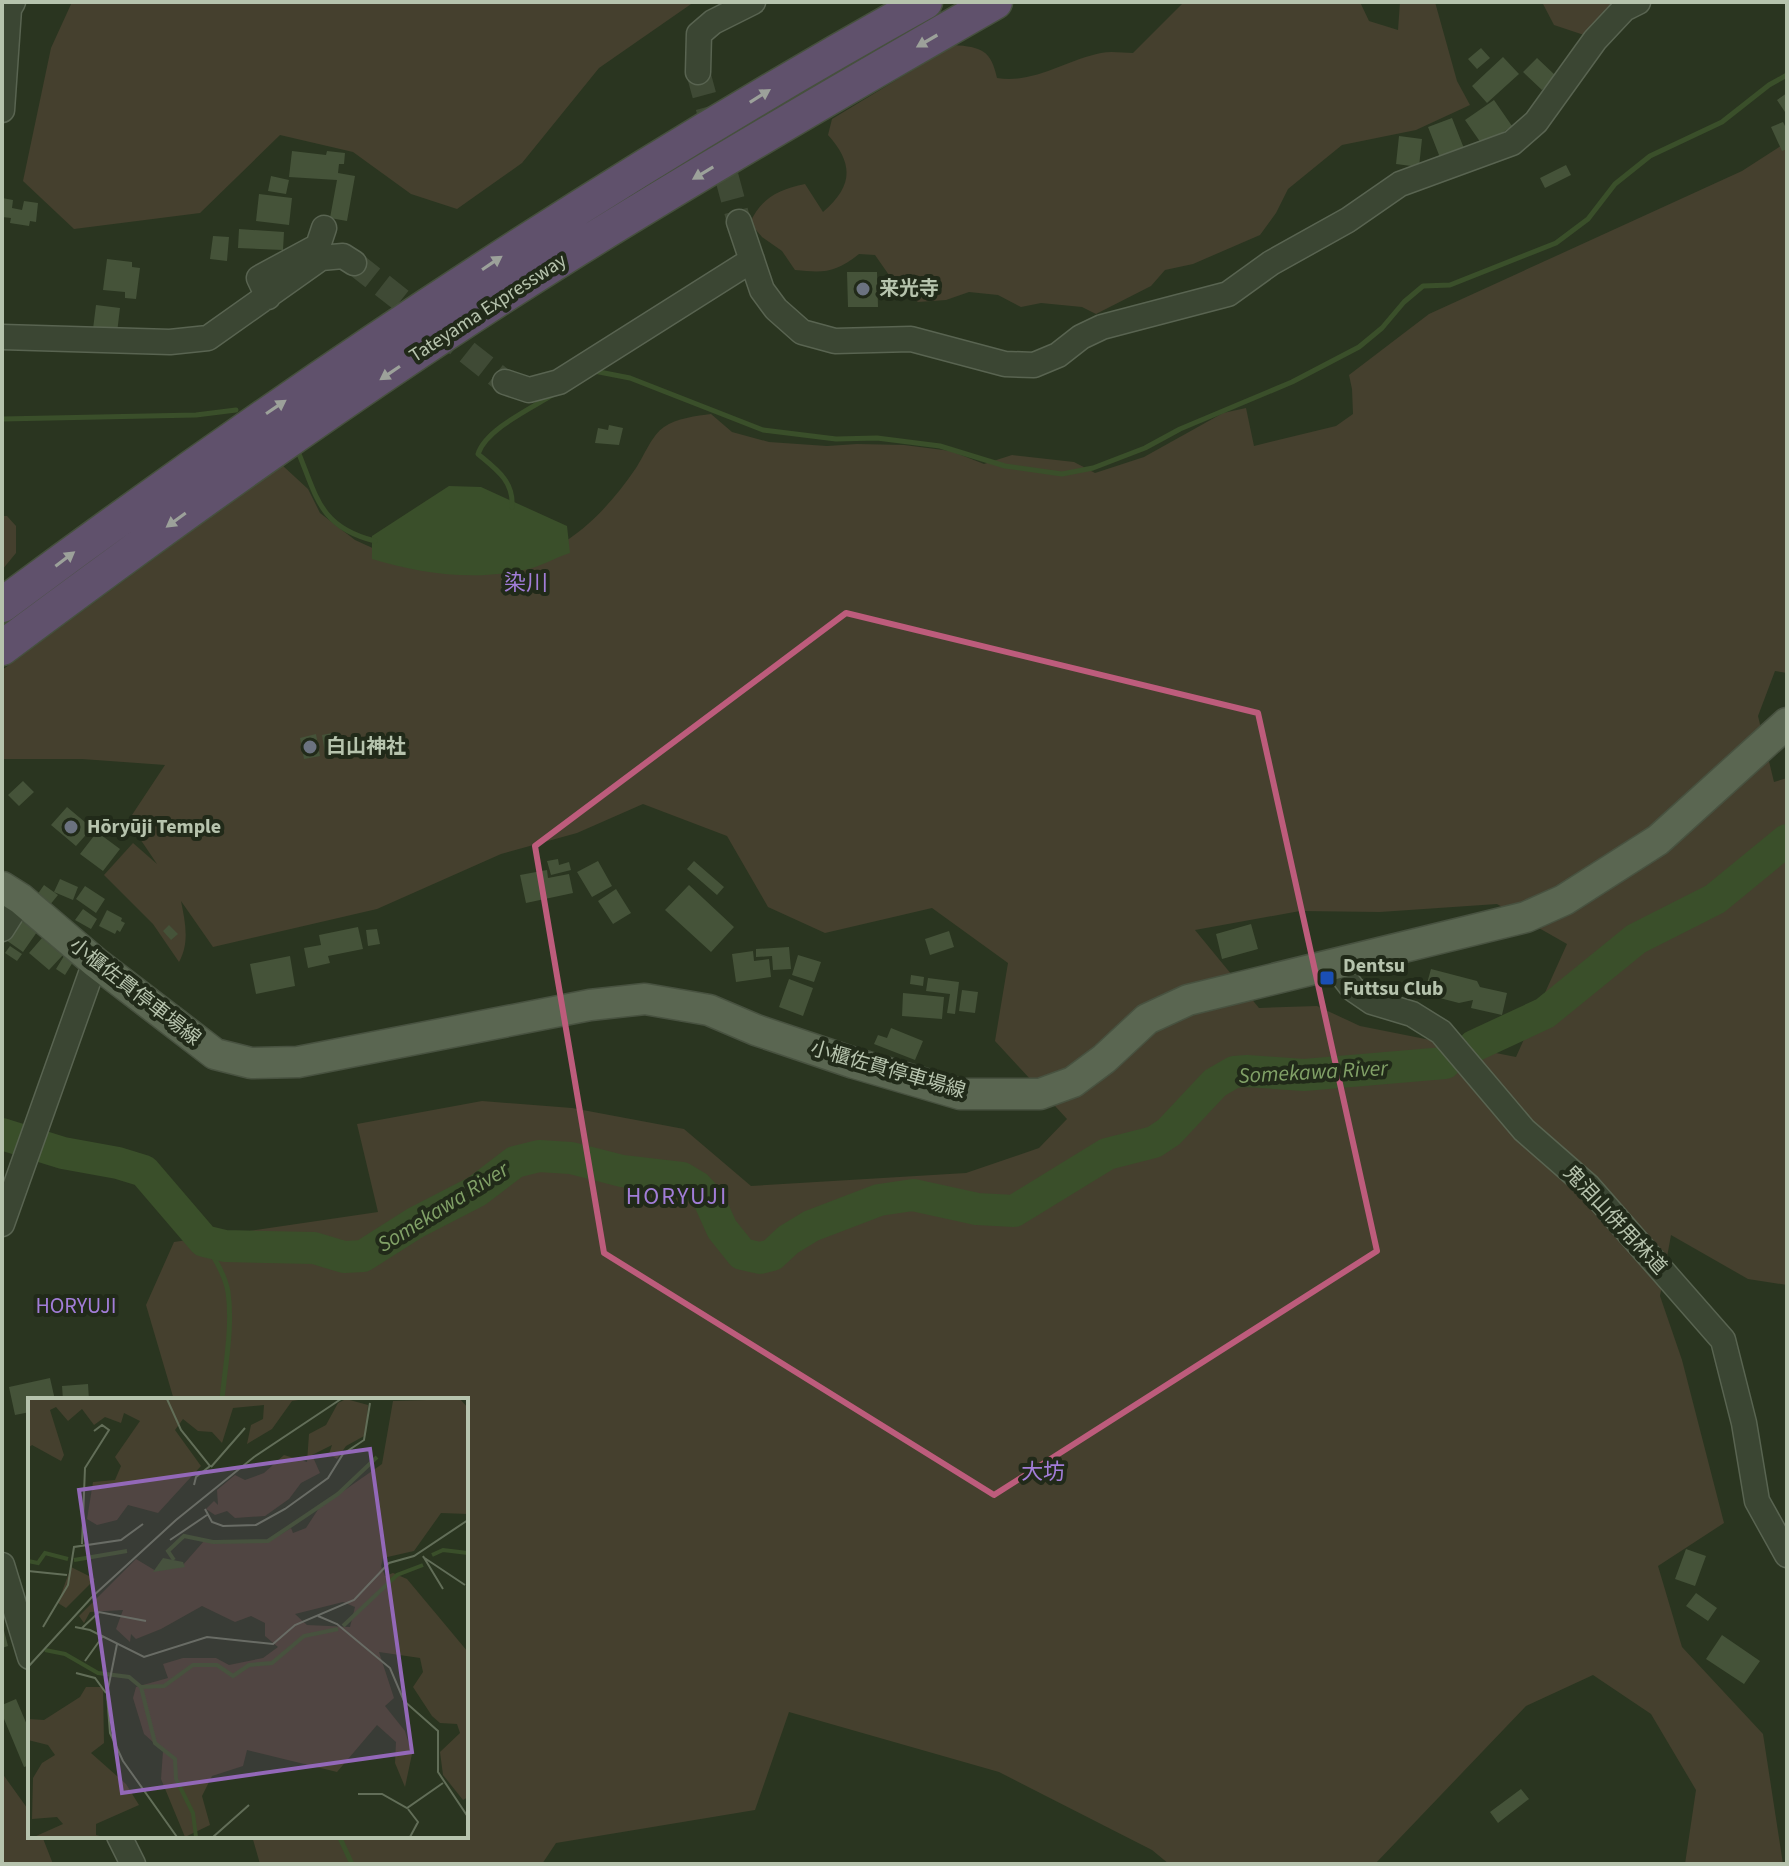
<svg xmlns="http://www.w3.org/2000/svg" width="1789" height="1866" font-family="'Source Sans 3','Noto Sans JP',sans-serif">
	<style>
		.green { fill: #45402e; fill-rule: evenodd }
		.water { fill: #3a4f2a }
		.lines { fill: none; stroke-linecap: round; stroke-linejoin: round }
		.stream { stroke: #3a4f2a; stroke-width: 5 }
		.river { stroke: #3a4f2a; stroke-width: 32 }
		.building { fill: #455339 }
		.minor-tunnel { stroke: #3f4a35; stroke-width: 24; stroke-dasharray: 24 12; stroke-linecap: butt }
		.minor-casing { stroke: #596451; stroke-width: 27 }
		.major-casing { stroke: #485240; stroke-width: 33 }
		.highway-casing { stroke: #46503e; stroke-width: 37 }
		.minor { stroke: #3b4633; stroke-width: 24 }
		.major { stroke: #5a6651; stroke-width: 30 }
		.highway { stroke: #60516c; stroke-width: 34 }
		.oneway { fill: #9ca19a }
		.marked { fill: none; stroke: #bd5c7c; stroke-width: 6; stroke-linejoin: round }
		.worship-dot { fill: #6b7280; stroke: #212a19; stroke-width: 3 }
		.transit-dot { fill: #1a4fb4; stroke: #212a19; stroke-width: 3 }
		.labels { text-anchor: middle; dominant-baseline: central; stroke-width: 8; stroke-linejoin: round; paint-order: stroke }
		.poi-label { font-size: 20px; font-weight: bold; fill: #b6c3ad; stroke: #212a19; text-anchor: start }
		.street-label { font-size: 20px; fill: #b6c3ad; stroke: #212a19 }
		.neighbourhood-label { font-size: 22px; fill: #a27dd8; stroke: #212a19 }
		.water-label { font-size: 22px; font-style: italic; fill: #81a167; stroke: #212a19 }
		.quarter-label { font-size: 24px; letter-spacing: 2px; fill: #a27dd8; stroke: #212a19 }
		.inset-river { fill: none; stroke: #3a4f2a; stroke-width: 4 }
		.inset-road { fill: none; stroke: #626e58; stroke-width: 2 }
		.view { fill: #9368b8; fill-opacity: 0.15; stroke: #9368b8; stroke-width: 4 }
		.inset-edge { fill: none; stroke: #b6c3ad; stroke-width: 4 }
	</style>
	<rect width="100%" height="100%" fill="#2a3520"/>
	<path class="green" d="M72,2H694L599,68L522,163L457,209L411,194L353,152L280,135L200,213L74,229L23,181L51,48Z
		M1184,2H1360L1369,21L1398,30L1400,2H1435L1457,81L1470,105L1416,130L1342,145L1288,189L1276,213L1260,235L1193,264L1165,270L1151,286L1096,314L1082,307L1041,303L1021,307L998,295L969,292L946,300L918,302L896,285L875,255L859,254C835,273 824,273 795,270L782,251L762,237L750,223C761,198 778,190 805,184L823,212C853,186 854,164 828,135L832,119L954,45C981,47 991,50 997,78C1034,84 1066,60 1101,53C1111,51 1123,53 1133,53Z
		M1542,2H1620L1584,35L1554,25Z
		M1787,142V673L1775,671L1758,716L1774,782L1787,778V1285L1748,1279L1671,1235L1660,1296L1682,1360L1724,1523L1658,1566L1682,1647L1763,1734L1783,1864H1685L1696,1790L1651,1714L1593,1675L1526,1706L1375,1864H1169L1152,1850L999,1772L789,1712L755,1810L556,1843L542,1864H260L252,1836H466V1400H174L146,1305L174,1242L378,1212L357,1124L482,1101L572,1108L684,1129L751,1186L966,1173L1039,1148L1067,1119L995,1041L1008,963L932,908L825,933L768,907L727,836L643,804L577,833L501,854L377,909L213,947L181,901C185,921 190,943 179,962L153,924L104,875L133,843L157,864L128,821L165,765L82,759H2V670L282,465L308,489L320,513L355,540L390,556L558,546C590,527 615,499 636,468C644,456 652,435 664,427C676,418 697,416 711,414L732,432L769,442L827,446L857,444L904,445L951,451L984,464L1012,455L1074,462L1095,473L1144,457L1223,413L1246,408L1254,446L1336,426L1353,414L1352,389L1349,375L1429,314L1742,171ZM1497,904L1567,944L1516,1057L1360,1026L1317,1006L1259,1008L1195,930L1300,911L1380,912Z
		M2,516H7L16,526V553L2,570Z
		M2,1773L30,1812V1836H42L53,1864H2Z"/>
	<path class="water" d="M449,486L481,487L567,526L570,553C554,558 541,567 524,570C473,581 422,574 372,559V536Z"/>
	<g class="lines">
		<path class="stream" d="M594,371L630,378L763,430L836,439L877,438L940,446L1005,466L1062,474L1093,468L1145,448L1180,429L1292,382L1359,347L1382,328L1404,302L1423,286L1450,285L1556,243L1588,219L1615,184L1650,156L1722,122L1769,85L1787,75
			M2,419L196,415L236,410
			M297,449C317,497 319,527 375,541
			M512,507C514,481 496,469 478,454C486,429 532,408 554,394
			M204,1241C213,1256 225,1274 228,1292C233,1327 225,1366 222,1400
			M339,1836L352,1864"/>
		<path class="river" d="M1474,1046L1545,1013L1636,939L1715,899L1787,840
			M2,1134L63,1153L118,1163L144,1171L204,1241L225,1246L314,1248L344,1257L363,1256L415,1223L477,1191L515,1162L539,1156L571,1158L622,1171L682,1178L697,1187L709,1200L722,1229L742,1254L760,1258L772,1255L788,1240L811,1226L879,1200L913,1195L977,1209L1014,1211L1107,1154L1154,1142L1169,1132L1215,1083L1234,1072L1247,1071L1304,1075L1445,1063"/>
	</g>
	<path class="building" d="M1481,48L1490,58L1477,69L1468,59Z
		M1503,57L1519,74L1487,103L1472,86Z
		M1537,58L1556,76L1542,90L1523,72Z
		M1787,93V115L1777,100Z
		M1494,100L1512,126L1483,146L1465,120Z
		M1452,118L1465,151L1441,160L1428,127Z
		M1783,122L1787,130V149L1782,151L1771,127Z
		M1399,136L1422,139L1419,167L1396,164Z
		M292,151L326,155L327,151L345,153L344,164H339L338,173L355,176L347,221L330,218L337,180L289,177Z
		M1566,165L1571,175L1545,188L1540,178Z
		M271,176L289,180L286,194L268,191Z
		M259,194L292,198L289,225L256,221Z
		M2,198L13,200L12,208L22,210L24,201L38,203L36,222L30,221L29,226L10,223L11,218L2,217Z
		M239,229L284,232L283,250L238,248Z
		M213,236L229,237L227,261L210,259Z
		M107,259L132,262V267L140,268L136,299L125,298V292L103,290Z
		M847,272H877L878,307H848Z
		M96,305L120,308L117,333L93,329Z
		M609,425L623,428L619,445L595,443L598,428L608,430Z
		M337,732L341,751L325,753L322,735Z
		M316,734L320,756L304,759L300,738Z
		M23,781L34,792L19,806L8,795Z
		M67,807L92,828L76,846L51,825Z
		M97,832L120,849L103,871L80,854Z
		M558,859L559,865L569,862L571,870L551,875L547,861Z
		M598,861L612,886L592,897L577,872Z
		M694,861L724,887L717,895L687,869Z
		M547,870L548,878L569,874L573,893L526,903L520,875Z
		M60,879L78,887L73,900L54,892Z
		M44,885L58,895L49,906L35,898Z
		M689,885L734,927L711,952L665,910Z
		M85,886L105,899L96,913L76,899Z
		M616,889L631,913L613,924L598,901Z
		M83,909L97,919L91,929L75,920Z
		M107,910L122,918L121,921L125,923L120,932L117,930L115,934L99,926Z
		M20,920L37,932L23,952L6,940Z
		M1251,924L1258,949L1222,959L1216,934Z
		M169,925L178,934L171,940L163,931Z
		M358,927L363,949L328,956L330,963L308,968L304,948L321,945L319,935Z
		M377,929L380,944L368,946L366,930Z
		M949,931L954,947L930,955L925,939Z
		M42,938L63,955L49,970L29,953Z
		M10,946L22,954L17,961L5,953Z
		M789,947L791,969L773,970L772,956L756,957V949Z
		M753,951L754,961L769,959L771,977L736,982L732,954Z
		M798,955L821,962L814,982L792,975Z
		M64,956L73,962L65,975L56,969Z
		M290,956L295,986L256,994L250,964Z
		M1431,969L1477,981L1480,987L1507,993L1502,1015L1471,1008L1473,1000L1459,1003L1424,994Z
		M911,975L924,977L923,986L910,984Z
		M928,978L959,982L955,1014L947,1013L950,994L926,991Z
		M789,979L813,988L803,1016L779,1007Z
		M962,990L978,992L975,1013L959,1011Z
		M903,993L944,997L942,1019L902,1016Z
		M891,1028L923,1041L915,1060L874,1044L878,1035L887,1038Z
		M50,1378L55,1400H30V1412L15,1415L9,1387Z
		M88,1384L89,1400H63L62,1386Z
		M1686,1549L1706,1556L1695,1586L1675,1579Z
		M1696,1593L1717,1608L1708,1621L1686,1606Z
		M2,1623L8,1646L2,1648Z
		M1722,1635L1760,1661L1744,1684L1706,1659Z
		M16,1699L30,1732V1765L24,1767L2,1714V1705Z
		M1521,1789L1529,1799L1498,1823L1490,1812Z"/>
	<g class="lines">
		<path class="minor-tunnel" d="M698,72L739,222
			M354,263L505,382"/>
		<defs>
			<path id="minor" d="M698,72L699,34L713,22L753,2
				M2,110L9,9L13,2
				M739,222L762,290L776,309L802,332L835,341L911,339L1005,364L1034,365L1058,355L1081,337L1102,327L1228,294L1271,263L1348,220L1400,184L1512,143L1536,122L1595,40L1624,9L1638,2
				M268,297L259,278L318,246L324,228
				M2,337L170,342L208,338L321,258L343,256L354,263
				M505,382L529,390L559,382L752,260
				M2,929L21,899
				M1333,963L1353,989L1372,1002L1412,1014L1441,1032L1524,1130L1588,1186L1723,1340L1744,1423L1757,1501L1787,1555
				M2,1224L95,962
				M2,1565L30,1657
				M119,1836L133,1864"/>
			<path id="major" d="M2,887L21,899L95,962L215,1054L251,1063L298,1062L590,1005L645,999L709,1010L756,1030L854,1063L960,1094H1040L1073,1082L1104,1059L1147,1019L1188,1000L1526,917L1564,900L1658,840L1787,723"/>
			<path id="highway" d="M2,605C297,386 603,181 925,2
				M2,648C183,513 367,381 558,261C702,171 848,86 995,2"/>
		</defs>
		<use href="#minor" class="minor-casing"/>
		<use href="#major" class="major-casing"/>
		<use href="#highway" class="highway-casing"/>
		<use href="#minor" class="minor"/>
		<use href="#major" class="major"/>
		<use href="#highway" class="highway"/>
	</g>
	<defs><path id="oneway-solid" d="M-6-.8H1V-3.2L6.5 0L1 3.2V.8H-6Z" transform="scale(2)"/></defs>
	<g class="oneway">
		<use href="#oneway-solid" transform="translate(927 41) rotate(150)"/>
		<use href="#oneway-solid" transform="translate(760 96) rotate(-32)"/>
		<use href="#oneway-solid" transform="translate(703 173) rotate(149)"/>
		<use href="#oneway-solid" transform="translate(492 263) rotate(-34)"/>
		<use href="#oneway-solid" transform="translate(390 373) rotate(146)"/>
		<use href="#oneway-solid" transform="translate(276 407) rotate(-34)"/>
		<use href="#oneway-solid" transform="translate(176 520) rotate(144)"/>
		<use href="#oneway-solid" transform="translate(65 559) rotate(-37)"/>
	</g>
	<path class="marked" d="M846,613L1258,713L1377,1251L994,1495L604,1253L535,846Z"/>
	<g class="worship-dot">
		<circle cx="863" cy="289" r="8"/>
		<circle cx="310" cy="747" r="8"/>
		<circle cx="71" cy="827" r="8"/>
	</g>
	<rect class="transit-dot" x="1319" y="970" width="16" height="16" rx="4"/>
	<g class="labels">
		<g class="poi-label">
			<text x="879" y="289">来光寺</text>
			<text x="326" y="747">白山神社</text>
			<text x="87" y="827">Hōryūji Temple</text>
			<text x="1343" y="966">Dentsu<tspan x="1343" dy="23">Futtsu Club</tspan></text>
		</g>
		<g class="street-label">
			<text transform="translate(488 308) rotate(-33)">Tateyama Expressway</text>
			<text transform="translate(135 992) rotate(38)">小櫃佐貫停車場線</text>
			<text transform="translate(888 1070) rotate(16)">小櫃佐貫停車場線</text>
			<text transform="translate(1615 1220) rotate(47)">鬼泪山併用林道</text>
		</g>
		<g class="neighbourhood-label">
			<text x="526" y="583">染川</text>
			<text x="76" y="1306">HORYUJI</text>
			<text x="1043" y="1472">大坊</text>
		</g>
		<g class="water-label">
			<text transform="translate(1313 1072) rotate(-3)">Somekawa River</text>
			<text transform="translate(443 1207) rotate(-32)">Somekawa River</text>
		</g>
		<g class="quarter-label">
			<text x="677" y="1196">HORYUJI</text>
		</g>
	</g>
	<g transform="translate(28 1398)">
		<rect width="440" height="440" fill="#2a3520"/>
		<path d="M0,1H277L264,3L244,31L219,46L223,27L235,21L236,7L205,10L194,45L184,34L170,33L155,21L147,32L173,68L130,115L100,107L89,122L69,127L59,121L65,84L87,82L93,68L87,59L112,23L96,15L93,25L77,19L66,27L54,11L40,23L28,9L22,12L36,57L33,63L4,47L0,50ZM318,1L340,7L338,37L318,48L309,61L301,56L304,47L284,57L292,75L273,85L261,101L237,118L207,120L199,113L187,117L178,111L186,103L190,107L189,92L207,77L217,82L236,75L256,57L279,64L281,36L298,27L310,5ZM432,1L440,10V116L413,115L386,153L355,160L353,168L357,178L365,175L379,181L440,254V399L435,402L415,377L412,354L432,335L429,326L412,325L404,318L385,289L395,274L392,260L351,254L366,300L357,308L377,333L384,356L377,389L367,365L368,344L349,327L309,374L219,352L215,368L184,378L174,398L182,427L157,439L133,381L135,353L116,336L105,300L108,289L140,280L135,266L155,260H188L201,267L235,260L250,249L237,238V225L223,218L207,224L174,208L133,231L108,241L103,236L102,244L88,231L95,212L62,214L56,225L51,218L108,161L128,173L154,168L176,143L240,144L263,130L265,135L278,130L291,110L354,66L365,3ZM315,204L327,209L322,229L279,227L267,216ZM43,169L67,181L38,210L30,205ZM58,289H75L76,345L63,355L98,386L111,407L68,426V437L76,439H6L35,426L29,419L4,421L5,380L14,365L27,357L20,347L0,342V321L16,322L52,299Z" fill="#45402e" fill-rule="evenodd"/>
		<path d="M135,160L155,164L157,169L125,174Z" fill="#3a4f2a"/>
		<path class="inset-river" d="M404,157L415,152L440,155M46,162L99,153M146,162L140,153L156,138L185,144L240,143L310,96L349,59M0,163L10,165L17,155L40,161M315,228L369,177L395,167M17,252L37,256L70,275L101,279L113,289L136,288L165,267H189L205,278L221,267L244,265L276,238L310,231M113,289L127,345L147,361L148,381L165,415L168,439"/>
		<path class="inset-road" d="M139,1L153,32L182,68L168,79L166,87M183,69L217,30M177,111L184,124L195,128L228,127L257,111L300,80L315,56L336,42L342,5M142,142L179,117M54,146L57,70L81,32L74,27L66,33M395,158L415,191M395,159L437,187M0,173L39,177M290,218L309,226L362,270L376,303L410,333V374L440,419M15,229L40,187L46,149L93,142L115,126M47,229L62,232L116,259L179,239L245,246L267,227L326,202L361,165L386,158L440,122M54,230L71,214L118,223M89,246L79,296L82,335L95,363L149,439M57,263L75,238M0,269L65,198L148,122L226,59L313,1M48,275L67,280L78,295M0,371V423M330,396H354L379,410L415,385M380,411L390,424L382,439M185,439L221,407"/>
		<path class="view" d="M342,51L384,354L94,395L51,92Z"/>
		<rect width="440" height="440" class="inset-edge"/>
	</g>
	<rect width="1789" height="1866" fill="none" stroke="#b6c3ad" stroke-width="8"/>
</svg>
